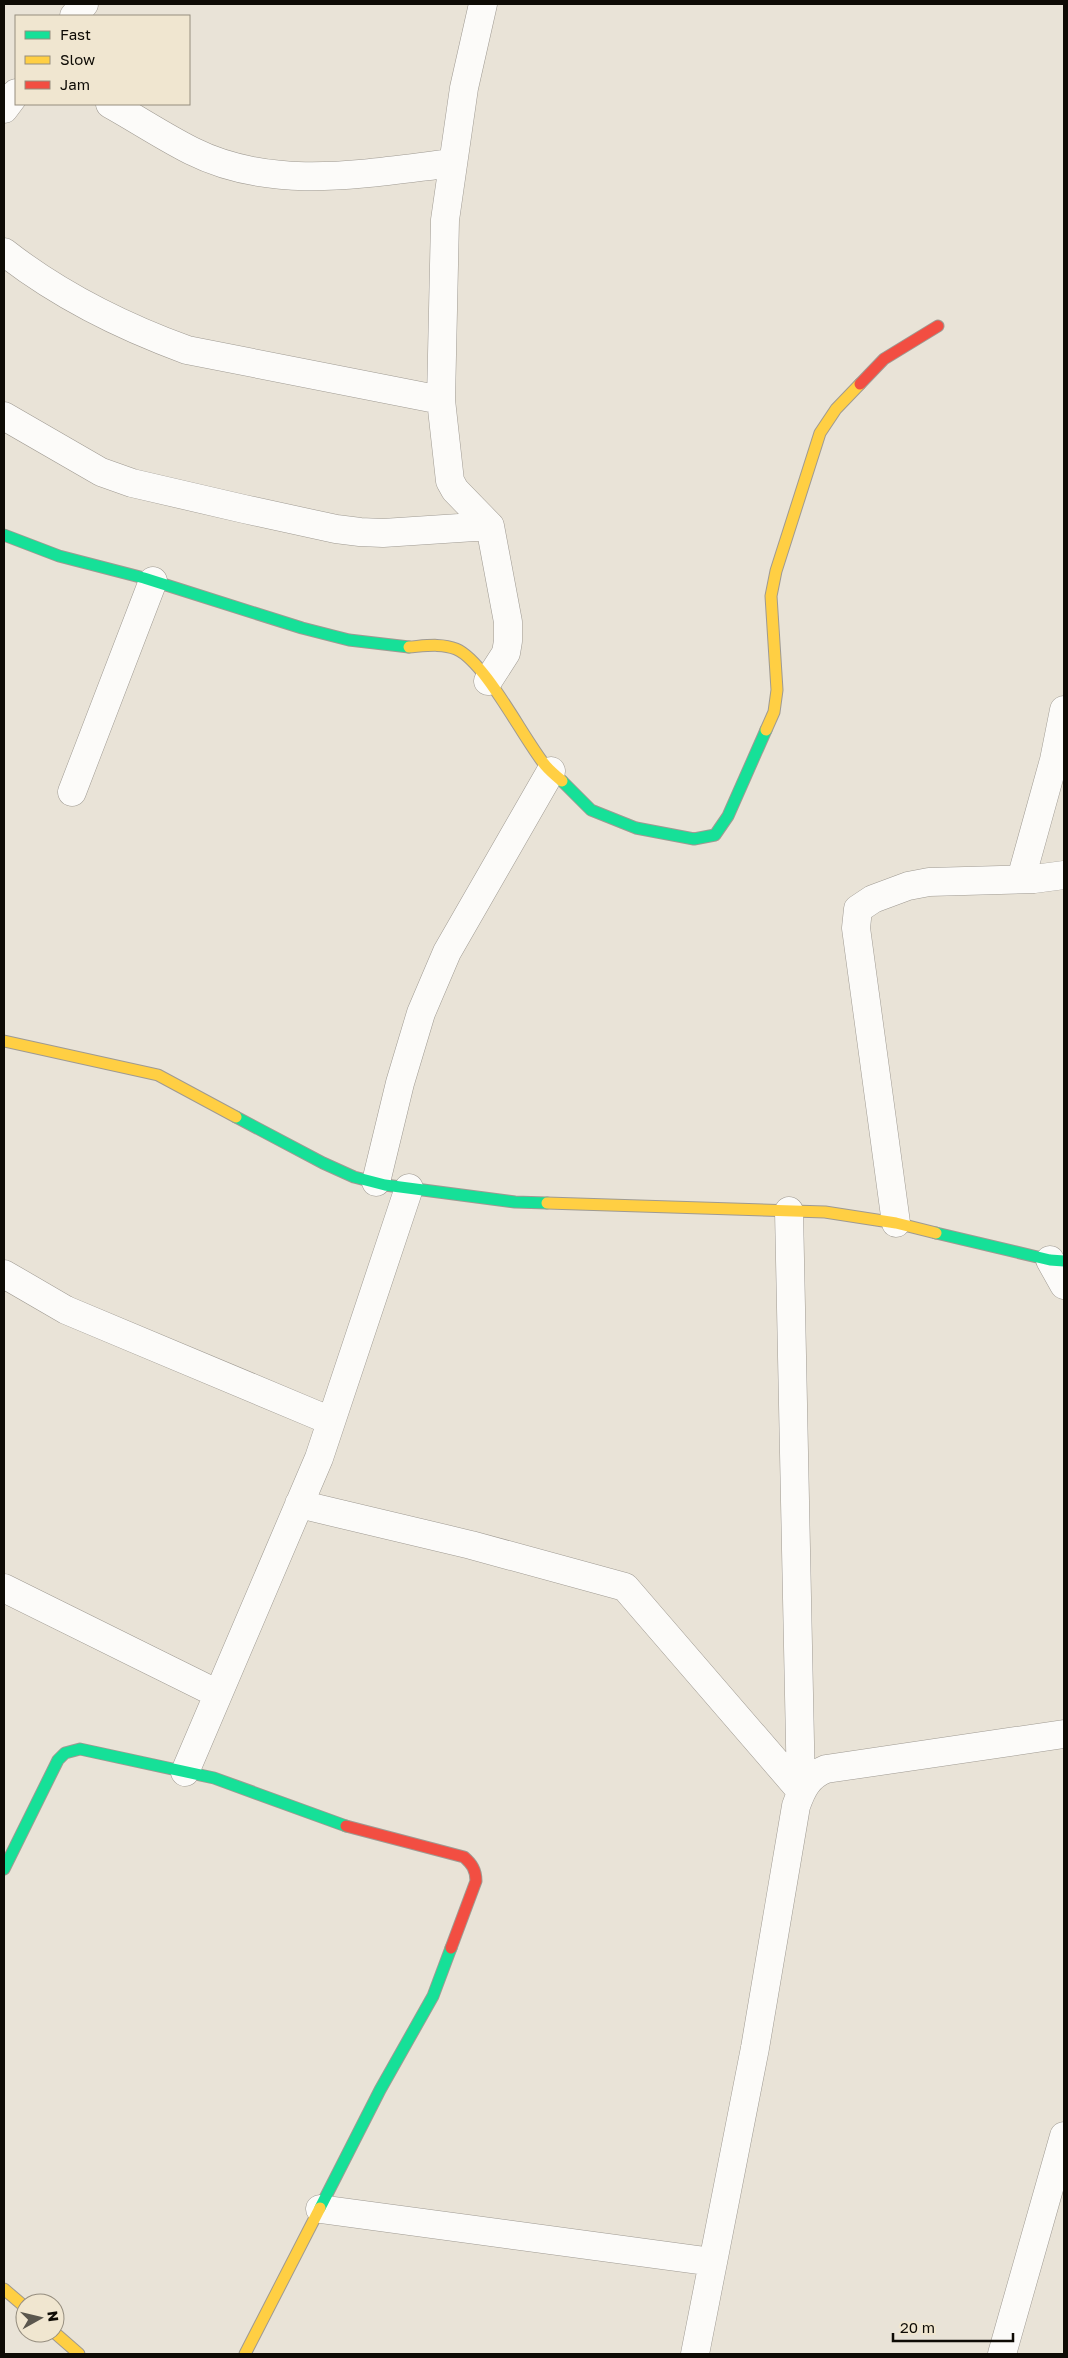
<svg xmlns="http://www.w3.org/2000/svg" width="1068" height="2358" font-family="'Golos Text',sans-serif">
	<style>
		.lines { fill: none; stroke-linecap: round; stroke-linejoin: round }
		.street-casing { stroke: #9f9a92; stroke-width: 29 }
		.fast-casing { stroke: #9f9a92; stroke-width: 13 }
		.slow-casing { stroke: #9f9a92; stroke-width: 13 }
		.jam-casing { stroke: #9f9a92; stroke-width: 13 }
		.street { stroke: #fcfbf9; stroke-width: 28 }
		.fast { stroke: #16e098; stroke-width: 11 }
		.slow { stroke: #ffcf43; stroke-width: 11 }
		.jam { stroke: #f24e42; stroke-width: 11 }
	</style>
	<rect width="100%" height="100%" fill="#e9e3d7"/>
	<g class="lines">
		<defs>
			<path id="street" d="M483,4L464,88L445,220L441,400L450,481L455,490L490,526L508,622V641L506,653L488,681
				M74,16L84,4
				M110,104C137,119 164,137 192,151C274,192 367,173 453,163
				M4,109L16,93
				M4,252C59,295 121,326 187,350L441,400
				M4,416L101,472L132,483L244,509L336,529L360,532L383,533L490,526
				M72,792L153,581
				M1021,879L1054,760L1064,710
				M376,1182L400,1083L421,1013L447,952L551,771
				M789,1211L801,1791
				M896,1223L856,928L858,909L873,899L908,886L929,882L1034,879L1064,875
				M1050,1260L1064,1285
				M4,1274L66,1310L331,1421
				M299,1504L471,1545L625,1587L801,1791
				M4,1588L218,1694
				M185,1772L319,1458L409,1188
				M320,2209L713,2262
				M695,2354L755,2048L796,1806C802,1789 808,1776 826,1769L1064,1734
				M1002,2354L1064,2136"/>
			<path id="fast" d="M4,535L59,556L144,578L302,628L349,640L409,647
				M562,781L591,810L636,828L694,839L715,835L728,816L766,730
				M236,1117L323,1163L354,1177L385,1185L515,1202L547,1203
				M936,1233L1050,1260L1064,1261
				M4,1869L58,1760L65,1753L80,1749L214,1778L346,1826
				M320,2208L380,2090L433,1996L451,1948"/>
			<path id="slow" d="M409,647C424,646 442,643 456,649C485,661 523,738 545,765C550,771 556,776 562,781
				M766,730L774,712L777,690L771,596L776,571L820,433L836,409L860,384
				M4,1041L158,1075L236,1117
				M547,1203L825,1212L896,1223L936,1233
				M4,2289L25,2307
				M55,2333L79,2354
				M245,2354L320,2208"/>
			<path id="jam" d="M860,384L884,359L938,326
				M346,1826L464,1857C472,1864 476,1870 476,1881L451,1948"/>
		</defs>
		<use href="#street" class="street-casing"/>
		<use href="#fast" class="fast-casing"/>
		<use href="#slow" class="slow-casing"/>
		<use href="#jam" class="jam-casing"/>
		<use href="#street" class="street"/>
		<use href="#fast" class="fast"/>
		<use href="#slow" class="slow"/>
		<use href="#jam" class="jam"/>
	</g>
	<rect width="1068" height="2358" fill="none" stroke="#0e0b05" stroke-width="10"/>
	<rect x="15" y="15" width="175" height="90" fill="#f0e6d0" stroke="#968e7f"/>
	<rect x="25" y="31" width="25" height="8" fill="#16e098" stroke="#968e7f"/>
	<text x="60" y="40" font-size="15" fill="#0e0b05">Fast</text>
	<rect x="25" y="56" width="25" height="8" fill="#ffcf43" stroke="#968e7f"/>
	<text x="60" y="65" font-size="15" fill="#0e0b05">Slow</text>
	<rect x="25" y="81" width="25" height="8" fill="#f24e42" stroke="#968e7f"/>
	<text x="60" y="90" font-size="15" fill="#0e0b05">Jam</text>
	<g transform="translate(40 2318) rotate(82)"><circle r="24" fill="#f0e6d0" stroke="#968e7f"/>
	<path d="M0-4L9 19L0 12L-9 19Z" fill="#5b574e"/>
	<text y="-8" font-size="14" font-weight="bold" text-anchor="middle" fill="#0e0b05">N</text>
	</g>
	<path d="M893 2333v8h120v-8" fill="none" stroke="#0e0b05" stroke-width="2.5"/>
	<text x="900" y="2333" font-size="15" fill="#0e0b05" stroke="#f0e6d0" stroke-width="4" paint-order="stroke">20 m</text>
</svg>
